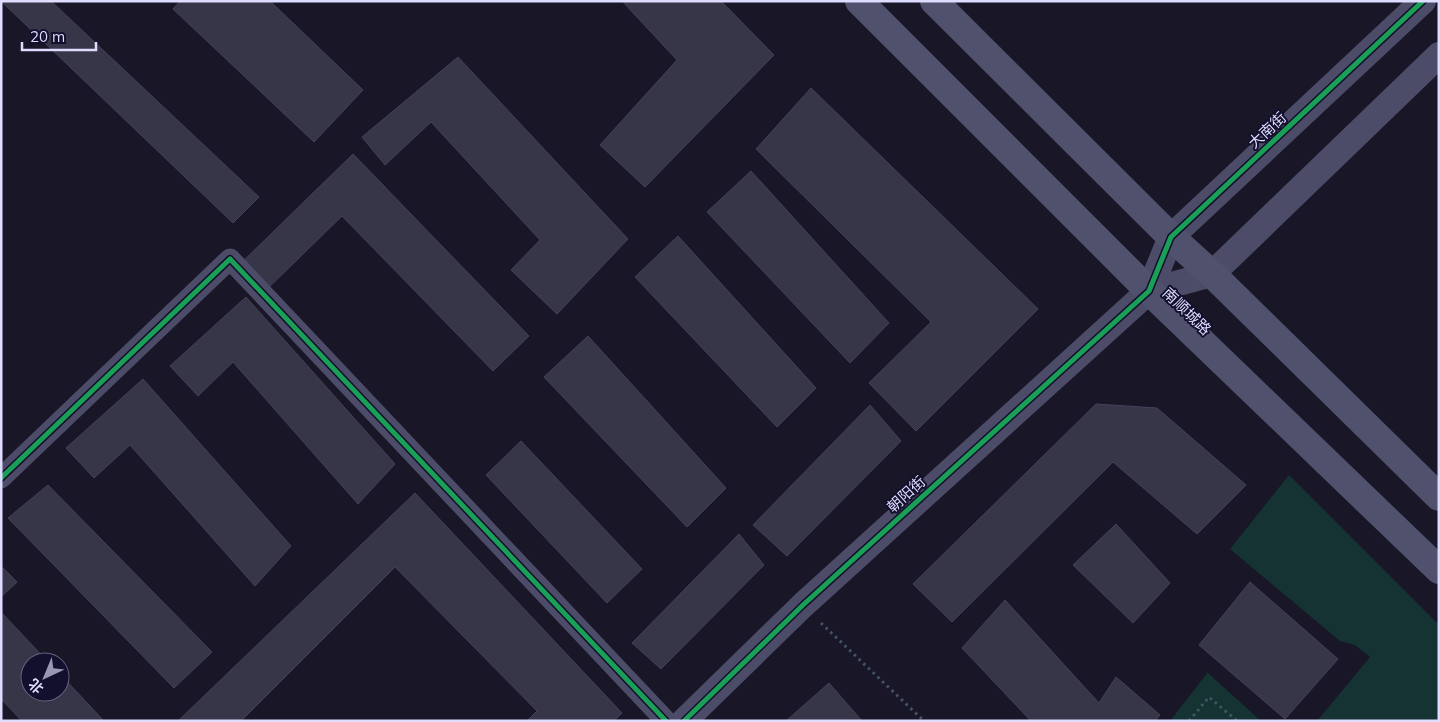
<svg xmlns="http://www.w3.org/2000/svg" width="1440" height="722" font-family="Mulish,'Noto Sans SC',sans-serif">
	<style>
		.green { fill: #143332 }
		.building { fill: #373548; stroke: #45415a }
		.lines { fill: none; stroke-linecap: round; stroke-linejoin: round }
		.path { stroke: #445463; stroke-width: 3; stroke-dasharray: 2.5 4; stroke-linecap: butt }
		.minor { stroke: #4c4c68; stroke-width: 21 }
		.tertiary { stroke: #4c4c68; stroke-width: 26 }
		.secondary { stroke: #4f516d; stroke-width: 28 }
		.cycleway-casing { stroke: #13102d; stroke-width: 8 }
		.cycleway { stroke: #1a9f57; stroke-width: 5 }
		.labels { text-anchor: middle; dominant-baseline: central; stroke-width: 4; stroke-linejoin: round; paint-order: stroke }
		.street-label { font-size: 15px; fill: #dedcff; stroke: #13102d }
	</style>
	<rect width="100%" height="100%" fill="#181627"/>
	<path class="green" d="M1289,475L1439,625V721H1317L1370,657L1355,645L1340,641L1230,549Z
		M1208,672V673L1261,721H1170Z"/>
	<path class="building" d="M1,1H51L259,197L233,223Z
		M180,1H270L363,90L314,142L173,9Z
		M622,1H721L774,55L645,187L600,145L677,60Z
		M458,57L628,239L557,314L511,270L540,240L431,122L385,165L362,137Z
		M811,88L1038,309L916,431L869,383L931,322L756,149Z
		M353,154L529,336L493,371L342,216L259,297L233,271Z
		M751,171L889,323L850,363L707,212Z
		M678,236L816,388L777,427L635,277Z
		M246,297L395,464L358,504L233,362L198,396L170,366Z
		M588,336L726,488L687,527L544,377Z
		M143,379L291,546L255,586L130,445L94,478L66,448Z
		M1096,404L1157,408L1246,485L1197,534L1113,462L952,622L913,584Z
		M870,405L901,441L787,556L753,525Z
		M521,441L642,569L607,603L486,475Z
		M48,485L212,652L174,688L8,518Z
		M415,493L622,713L614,721H527L537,711L395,567L241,721H178Z
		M1116,524L1170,583L1133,623L1073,565Z
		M739,534L764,565L661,669L632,643Z
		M1,566L17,582L1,597Z
		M1250,582L1338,659L1285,719L1199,645Z
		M1005,600L1099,703L1116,677L1160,715L1155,721H1031L962,648Z
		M1,612L48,662H30V692H60V674L104,721H22L1,699Z
		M829,683L862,721H786Z"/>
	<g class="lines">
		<path class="path" d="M821,623L924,721
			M1189,721L1209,697L1237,721"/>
		<path class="minor" d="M1,478L230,259L666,721"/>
		<path class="tertiary" d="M1149,291L1212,274L1439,55
			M684,721L803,605L1149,291L1171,237L1423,1"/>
		<path class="secondary" d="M859,1L1149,291L1439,570
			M934,1L1171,237L1212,274L1439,497"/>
		<defs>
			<path id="cycleway" d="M1,478L230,259L666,721
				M684,721L803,605L1149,291L1171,237L1423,1"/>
		</defs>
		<use href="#cycleway" class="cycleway-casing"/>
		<use href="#cycleway" class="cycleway"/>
	</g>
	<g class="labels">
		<g class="street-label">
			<text transform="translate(1267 130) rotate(-43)">大南街</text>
			<text transform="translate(1187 311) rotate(44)">南顺城路</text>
			<text transform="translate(906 494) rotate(-42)">朝阳街</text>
		</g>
	</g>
	<rect width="1440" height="722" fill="none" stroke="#dedcff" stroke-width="5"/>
	<g transform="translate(45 677) rotate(224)"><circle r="24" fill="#13102d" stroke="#646281"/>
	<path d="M0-4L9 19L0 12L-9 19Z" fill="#9997b3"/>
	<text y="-8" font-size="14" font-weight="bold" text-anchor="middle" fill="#dedcff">北</text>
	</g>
	<path d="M22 42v8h74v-8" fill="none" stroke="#dedcff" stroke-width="2.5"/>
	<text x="30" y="42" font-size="15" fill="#dedcff" stroke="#13102d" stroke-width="4" paint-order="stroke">20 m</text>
</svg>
